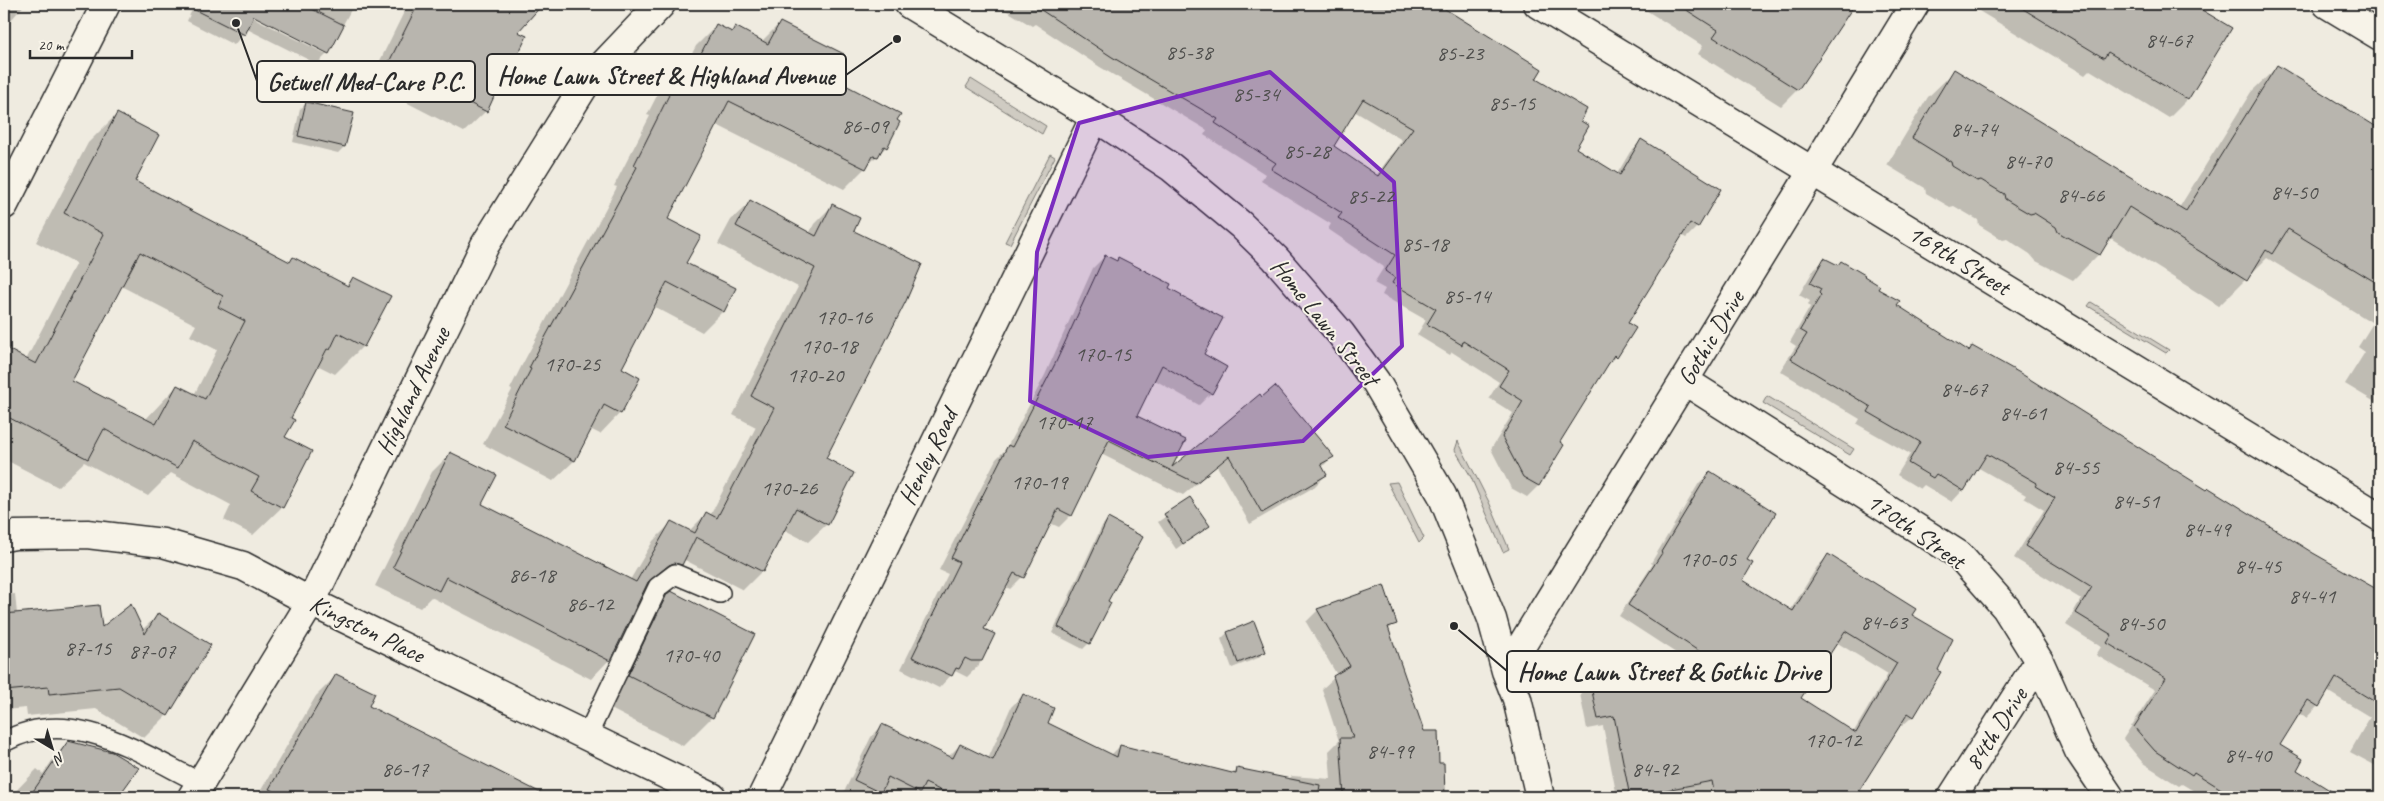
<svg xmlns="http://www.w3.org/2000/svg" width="2384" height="801" font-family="Caveat,sans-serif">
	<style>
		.green { fill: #cfcbc2; stroke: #7d7b76 }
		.shadow { fill: #0003; fill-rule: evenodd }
		.building { fill: #b8b5ae; stroke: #2b2b2b; fill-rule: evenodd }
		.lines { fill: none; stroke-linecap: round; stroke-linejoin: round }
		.lane-casing { stroke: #2b2b2b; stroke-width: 22 }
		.street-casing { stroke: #2b2b2b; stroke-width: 31 }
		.lane { stroke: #f7f3e8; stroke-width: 19 }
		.street { stroke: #f7f3e8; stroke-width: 28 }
		.marked { fill: #7b2cbf; fill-opacity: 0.2; stroke: #7b2cbf; stroke-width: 4; stroke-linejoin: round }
		.labels { text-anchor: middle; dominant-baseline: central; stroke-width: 4; stroke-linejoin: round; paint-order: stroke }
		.number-label { font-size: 22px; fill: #4e4e4c }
		.street-label { font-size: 25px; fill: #2b2b2b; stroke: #f7f3e8 }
		.leader { fill: none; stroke: #2b2b2b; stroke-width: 2 }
		.callout-dot { fill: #2b2b2b; stroke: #f7f3e8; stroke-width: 2 }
		.callout { fill: #f7f3e8; stroke: #2b2b2b; stroke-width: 2 }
		.callout-label { font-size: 26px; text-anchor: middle; font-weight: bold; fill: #2b2b2b }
	</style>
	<rect width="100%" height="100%" fill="#efebe0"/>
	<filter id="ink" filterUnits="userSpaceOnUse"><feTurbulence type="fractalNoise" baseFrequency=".02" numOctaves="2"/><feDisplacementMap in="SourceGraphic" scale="10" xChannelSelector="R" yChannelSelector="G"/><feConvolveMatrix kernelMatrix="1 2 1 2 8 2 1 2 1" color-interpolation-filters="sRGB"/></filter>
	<g filter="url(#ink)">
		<path class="green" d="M971,79L1046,126L1042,134L966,87Z
			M1050,154L1055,157L1010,244L1005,242Z
			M2091,302L2169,350L2166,353L2088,306Z
			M1767,396L1854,449L1850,455L1763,403Z
			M1458,441L1489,502L1509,549L1503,552L1470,475L1455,450Z
			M1397,482L1424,538L1419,543L1388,483Z"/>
		<path class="shadow" d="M4,4H25L4,28Z
			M180,4H299L311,10L314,4H354L328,53L317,64L247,29L234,45L187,21L192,10ZM249,12L326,51V54L248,15Z
			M411,4H460L487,17L497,4H541L516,32L499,90L493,96L486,111L464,132L369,83L406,8Z
			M1005,4H1432L1540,70L1535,79L1579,122L1574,148L1617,174L1630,152L1641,141L1697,227L1686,238L1681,235L1626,324L1616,357L1605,368L1558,443L1563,445L1538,486L1527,497L1511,488L1491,449L1513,413L1489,398L1499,382L1452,352L1450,355L1417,335L1426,320L1382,295L1385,289L1374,283L1384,267L1328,229L1331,224L1261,181L1265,174L1204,135L1207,130L1100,67L1035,24L1032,26L1002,8ZM1354,111L1402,140L1376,176L1332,147Z
			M1636,4H1848L1852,6L1797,90L1781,106L1698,54L1703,46Z
			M1983,4H2189L2230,29L2187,100L2169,118L2090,70L2085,75L1979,11Z
			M780,23L830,78L886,147L844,189L715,124L666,219L685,263L723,311L702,332L653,306L620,369V413L600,434L590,429L574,461L553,481L483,444L512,390L510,389L521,367L617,187L614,186L650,116L647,115L664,82L684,61L687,63L696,46L716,26L730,33L735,28L761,42Z
			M2278,66L2380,130V405L2345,384L2365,352L2358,347L2373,323L2267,258L2219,306L2109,237L2099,254L2073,280L2036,261L2030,254L2007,239L2003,240L1992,233L1979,225L1978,220L1954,206L1950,207L1926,193L1925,188L1887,165L1928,97L1955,71L2179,208L2251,92Z
			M307,103L352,114L344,147L338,153L293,142L300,109Z
			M117,114L133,182L289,263L293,258L346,286L353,278L363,346L335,374L317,365L289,418L284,438L282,507L253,535L224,520L231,505L171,473L148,496L84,462L58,487L4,459V349L26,360L76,263L36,242L88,143ZM121,286L196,325L190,336L217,350L194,395L177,386L145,420L70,382Z
			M750,202L809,234L814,224L832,206L852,231L824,459L827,524L808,542L783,529L762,571L743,590L683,559L662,583L655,581L644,587L609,660L591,679L431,597L420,608L375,586L432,472L450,454L481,505L630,580L653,541L671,523L689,531L706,514L710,516L756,427L733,415L798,287L718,244L731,220Z
			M1105,256L1116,262L1118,259L1167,289L1202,354L1211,393L1199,405L1153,379L1135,416L1185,441L1167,472L1260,396L1332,457L1322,467L1326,475L1314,487L1250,524L1217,466L1183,495L1101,454L1071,515L1059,527L1050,523L1022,577L1010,589L1005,586L982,629L993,635L979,665L967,677L955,671L939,688L901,669L948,574L939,570L996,459L1006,449L1045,375L1093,268Z
			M1825,259L1863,277L1896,305L1967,352L1972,348L2207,491L2380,593V768L2350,752L2370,717L2327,691L2318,706L2306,718L2298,713L2278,746L2295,770L2339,797H2204L2182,784L2179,786L2143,763L2123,739L2155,690L2096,655L2101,647L2066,625L2081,599L2014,558L2044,510L2024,498L2026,495L1977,467L1963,490L1952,502L1924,485L1920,489L1897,475L1910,454L1857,424L1860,419L1780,371L1796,346L1790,342L1810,307L1808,305L1810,301L1799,295L1813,271Z
			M1710,473L1745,560L1741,580L1790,611L1817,567L1828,556L1910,615L1913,716L1902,726L1900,725L1854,797H1617L1603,726L1587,729L1580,694L1590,683L1597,682L1605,674L1682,657L1619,616L1653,564L1651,563L1699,483ZM1836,642L1888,674L1853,733L1799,698Z
			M1190,499L1208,526L1176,549L1158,522Z
			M1108,519L1089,643L1083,649L1052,633L1102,526Z
			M15,594L17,614L101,630H142L158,615L209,645L167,715L144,738L96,709L27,716L26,708L4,710V595Z
			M668,595L753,635L712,717L683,746L601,704L639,624Z
			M1318,610L1395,623L1388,630L1423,733L1438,765H1443V797H920L916,795L894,797L880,790L874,797H855L844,792L871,737L883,725L948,757L960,745L988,759L1011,707L1023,695L1046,724L1111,755L1120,746L1232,775L1238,769L1288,780L1292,776L1331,779L1329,751L1339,741L1322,689L1337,675L1306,622Z
			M1227,633L1264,652L1258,658L1232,668L1221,639Z
			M337,675L368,707L548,797H257L316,696Z
			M69,742L137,768L117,797H10L37,769L43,774L56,755Z"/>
		<path class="building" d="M183,4H302L344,25L329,54L254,16L245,35Z
			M418,4H543L518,32L527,36L500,91L497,90L487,112L389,62Z
			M1032,4H1437L1542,69L1536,79L1587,109L1581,121L1589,126L1576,148L1620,175L1641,139L1721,189L1698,228L1690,223L1628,323L1636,328L1617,358L1614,355L1560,442L1564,445L1539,486L1523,477L1502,437L1523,401L1499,386L1509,370L1463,341L1462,345L1427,324L1436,309L1392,283L1395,278L1385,271L1395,255L1338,218L1342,213L1271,169L1276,163L1215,123L1218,119L1112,57ZM1363,99L1413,128L1378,176L1334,146Z
			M1677,4H1855L1798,90L1713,37L1718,30Z
			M2015,4H2192L2232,28L2188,100L2108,52L2104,58Z
			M780,22L844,54L832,78L901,114L897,120L900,122L887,148L884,146L878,157L873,156L866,169L729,101L668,219L701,236L686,263L736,288L724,312L667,282L622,368L640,378L621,414L604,405L575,461L503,424L531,369L529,368L541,345L637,167L634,165L669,95L667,94L684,60L695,65L716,24L732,32L735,26L768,44Z
			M2277,65L2380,129V285L2288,229L2272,254L2266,250L2247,281L2129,207L2100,255L2063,235L2058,232L2056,227L2034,213L2030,214L2018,207L2005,199L2004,194L1981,180L1977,181L1952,166L1951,162L1912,138L1954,69L2186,211Z
			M306,102L354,113L345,147L298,136Z
			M117,113L159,135L135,181L290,262L293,257L348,286L353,277L391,296L364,347L338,333L330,350L327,349L291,418L295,420L285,437L312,451L283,508L251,491L259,477L192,441L178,468L104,429L88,459L4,415V347L36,364L104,234L64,213ZM140,252L223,296L218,307L245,321L205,399L177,385L156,424L72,381Z
			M750,200L816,236L832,204L860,218L854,231L922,264L906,301L826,458L854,473L828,525L796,508L763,572L696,537L682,565L674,563L669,565L648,582L610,661L446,577L439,591L393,567L450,452L497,475L482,504L636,582L671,521L695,533L706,512L717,518L774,408L751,396L815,268L736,226Z
			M1105,255L1117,261L1118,257L1171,284L1169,288L1182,295L1181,296L1223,318L1204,354L1227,367L1212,394L1162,365L1137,416L1186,440L1172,467L1260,394L1262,397L1275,386L1334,457L1321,464L1327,475L1262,513L1229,456L1196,483L1109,440L1072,516L1058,509L1024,578L1014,573L984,629L995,634L982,661H971L965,658L959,669L956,668L952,676L912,657L959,562L951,558L1008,445L1012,447L1056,362Z
			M1824,258L1838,265L1841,261L1865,275L1864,276L1880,286L1878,289L1900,301L1897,305L1969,351L1972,346L2020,373L2207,490L2209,488L2313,553L2380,591V705L2336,678L2319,707L2308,700L2280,745L2303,759L2297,770L2341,797H2234L2194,772L2192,775L2155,751L2134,727L2166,678L2107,643L2112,635L2076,613L2092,587L2025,546L2055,498L2035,486L2037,483L1987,454L1964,491L1936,474L1933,478L1908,463L1920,442L1868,412L1871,407L1791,359L1807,334L1800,330L1821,295L1819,293L1821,289L1810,283Z
			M1710,471L1776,513L1747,560L1753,563L1743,580L1793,611L1828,554L1916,609L1912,615L1953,639L1938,670L1941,672L1914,717L1908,713L1855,797H1715L1712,781L1630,797L1614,716L1598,719L1590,682L1605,679L1604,673L1700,652L1628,605L1662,553L1661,552ZM1845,631L1897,663L1856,733L1801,698Z
			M1190,497L1210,526L1183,544L1164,514Z
			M1108,518L1143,537L1108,601L1111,603L1090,644L1058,627Z
			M1384,585L1397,624L1388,627L1424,731H1438L1439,763H1444L1445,797H1344L1340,738H1353L1333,676L1350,666L1317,609Z
			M671,591L755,634L713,718L628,675L667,594Z
			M131,604L145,634L158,613L211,645L168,716L119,687L49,694L48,687L4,691V614L99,605L102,627Z
			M1254,621L1266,652L1238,663L1227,632Z
			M336,674L375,693L369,706L549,797H286L269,789Z
			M1023,694L1054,708L1048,723L1117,757L1120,745L1236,774L1237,768L1320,785L1318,797H954L925,783L920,793L888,777L881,793L854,780L882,724L953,758L960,744L993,760Z
			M68,741L112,752L139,768L118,797H29Z"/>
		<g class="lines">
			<defs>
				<path id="lane" d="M587,736L658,587L675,574L720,593
					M4,742C71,704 141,754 201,783"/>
				<path id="street" d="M909,4L1095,117L1171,167L1241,225L1275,258L1341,334L1376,382L1442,495L1492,619L1506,671L1517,699L1540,797
					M1538,4L2380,517
					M2327,4L2380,36
					M4,205L106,4
					M1685,381L1959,555L2006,608L2039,661L2079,751L2110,797
					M4,537L15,535L87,534L163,543L243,566L311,602L712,797
					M1506,671L1915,4
					M192,797L311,602L485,245L586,83L661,4
					M762,797L1095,117
					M1952,797L2039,661"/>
			</defs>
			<use href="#lane" class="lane-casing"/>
			<use href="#street" class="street-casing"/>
			<use href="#lane" class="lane"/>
			<use href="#street" class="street"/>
		</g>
	</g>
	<path class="marked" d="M1270,72L1394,182L1402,346L1303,441L1148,457L1030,401L1037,252L1079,123Z"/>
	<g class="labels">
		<g class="number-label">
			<text x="2169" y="40">84-67</text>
			<text x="1189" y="52">85-38</text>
			<text x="1460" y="53">85-23</text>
			<text x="1256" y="94">85-34</text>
			<text x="1512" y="103">85-15</text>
			<text x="865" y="126">86-09</text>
			<text x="1974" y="129">84-74</text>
			<text x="1307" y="151">85-28</text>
			<text x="2028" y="161">84-70</text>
			<text x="2294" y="192">84-50</text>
			<text x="2081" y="195">84-66</text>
			<text x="1371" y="196">85-22</text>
			<text x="1425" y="244">85-18</text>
			<text x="1467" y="296">85-14</text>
			<text x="844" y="317">170-16</text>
			<text x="829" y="346">170-18</text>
			<text x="1103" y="354">170-15</text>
			<text x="572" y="364">170-25</text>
			<text x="815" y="375">170-20</text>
			<text x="1964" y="389">84-67</text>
			<text x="2023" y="413">84-61</text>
			<text x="1064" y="422">170-17</text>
			<text x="2076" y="467">84-55</text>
			<text x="1039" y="482">170-19</text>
			<text x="789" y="488">170-26</text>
			<text x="2136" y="501">84-51</text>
			<text x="2207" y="529">84-49</text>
			<text x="1708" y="559">170-05</text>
			<text x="2258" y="566">84-45</text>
			<text x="532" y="575">86-18</text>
			<text x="2312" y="596">84-41</text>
			<text x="590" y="604">86-12</text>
			<text x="1884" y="622">84-63</text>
			<text x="2141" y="623">84-50</text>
			<text x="88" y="648">87-15</text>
			<text x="152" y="651">87-07</text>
			<text x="691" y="655">170-40</text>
			<text x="1833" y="740">170-12</text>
			<text x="1390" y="751">84-99</text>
			<text x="2248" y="755">84-40</text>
			<text x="405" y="769">86-17</text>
			<text x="1655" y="769">84-92</text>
		</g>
		<g class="street-label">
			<text transform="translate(1959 260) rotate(31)">169th Street</text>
			<text transform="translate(1325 322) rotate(51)">Home Lawn Street</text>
			<text transform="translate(1711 338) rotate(-59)">Gothic Drive</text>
			<text transform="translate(413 391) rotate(-64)">Highland Avenue</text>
			<text transform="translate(928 457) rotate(-64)">Henley Road</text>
			<text transform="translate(1916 531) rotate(35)">170th Street</text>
			<text transform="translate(367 629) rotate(26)">Kingston Place</text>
			<text transform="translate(1996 729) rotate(-57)">84th Drive</text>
		</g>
	</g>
	<path class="leader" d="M897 39L846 75M236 23L257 81M1454 626L1507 671"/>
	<g class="callout-dot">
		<circle cx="897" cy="39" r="5"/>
		<circle cx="236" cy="23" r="5"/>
		<circle cx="1454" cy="626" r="5"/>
	</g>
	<g class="callout">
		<rect x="487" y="54" width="359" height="41" rx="5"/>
		<rect x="257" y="61" width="218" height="41" rx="5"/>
		<rect x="1507" y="651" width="324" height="41" rx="5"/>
	</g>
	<g class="callout-label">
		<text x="666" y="84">Home Lawn Street &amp; Highland Avenue</text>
		<text x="366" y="90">Getwell Med-Care P.C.</text>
		<text x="1669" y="680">Home Lawn Street &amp; Gothic Drive</text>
	</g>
	<rect width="2384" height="801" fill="none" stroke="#f7f3e8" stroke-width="20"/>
	<rect x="10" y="10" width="2364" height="781" fill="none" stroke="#2b2b2b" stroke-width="2" filter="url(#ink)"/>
	<g transform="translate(52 748) rotate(142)" stroke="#f7f3e8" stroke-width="4" paint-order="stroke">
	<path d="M0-4L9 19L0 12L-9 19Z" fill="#2b2b2b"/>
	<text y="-8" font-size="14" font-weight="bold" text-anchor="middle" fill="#2b2b2b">N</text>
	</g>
	<path d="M30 50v8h102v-8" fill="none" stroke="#2b2b2b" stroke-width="2.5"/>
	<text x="38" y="50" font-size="15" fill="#2b2b2b" stroke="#f7f3e8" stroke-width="4" paint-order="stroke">20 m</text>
</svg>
